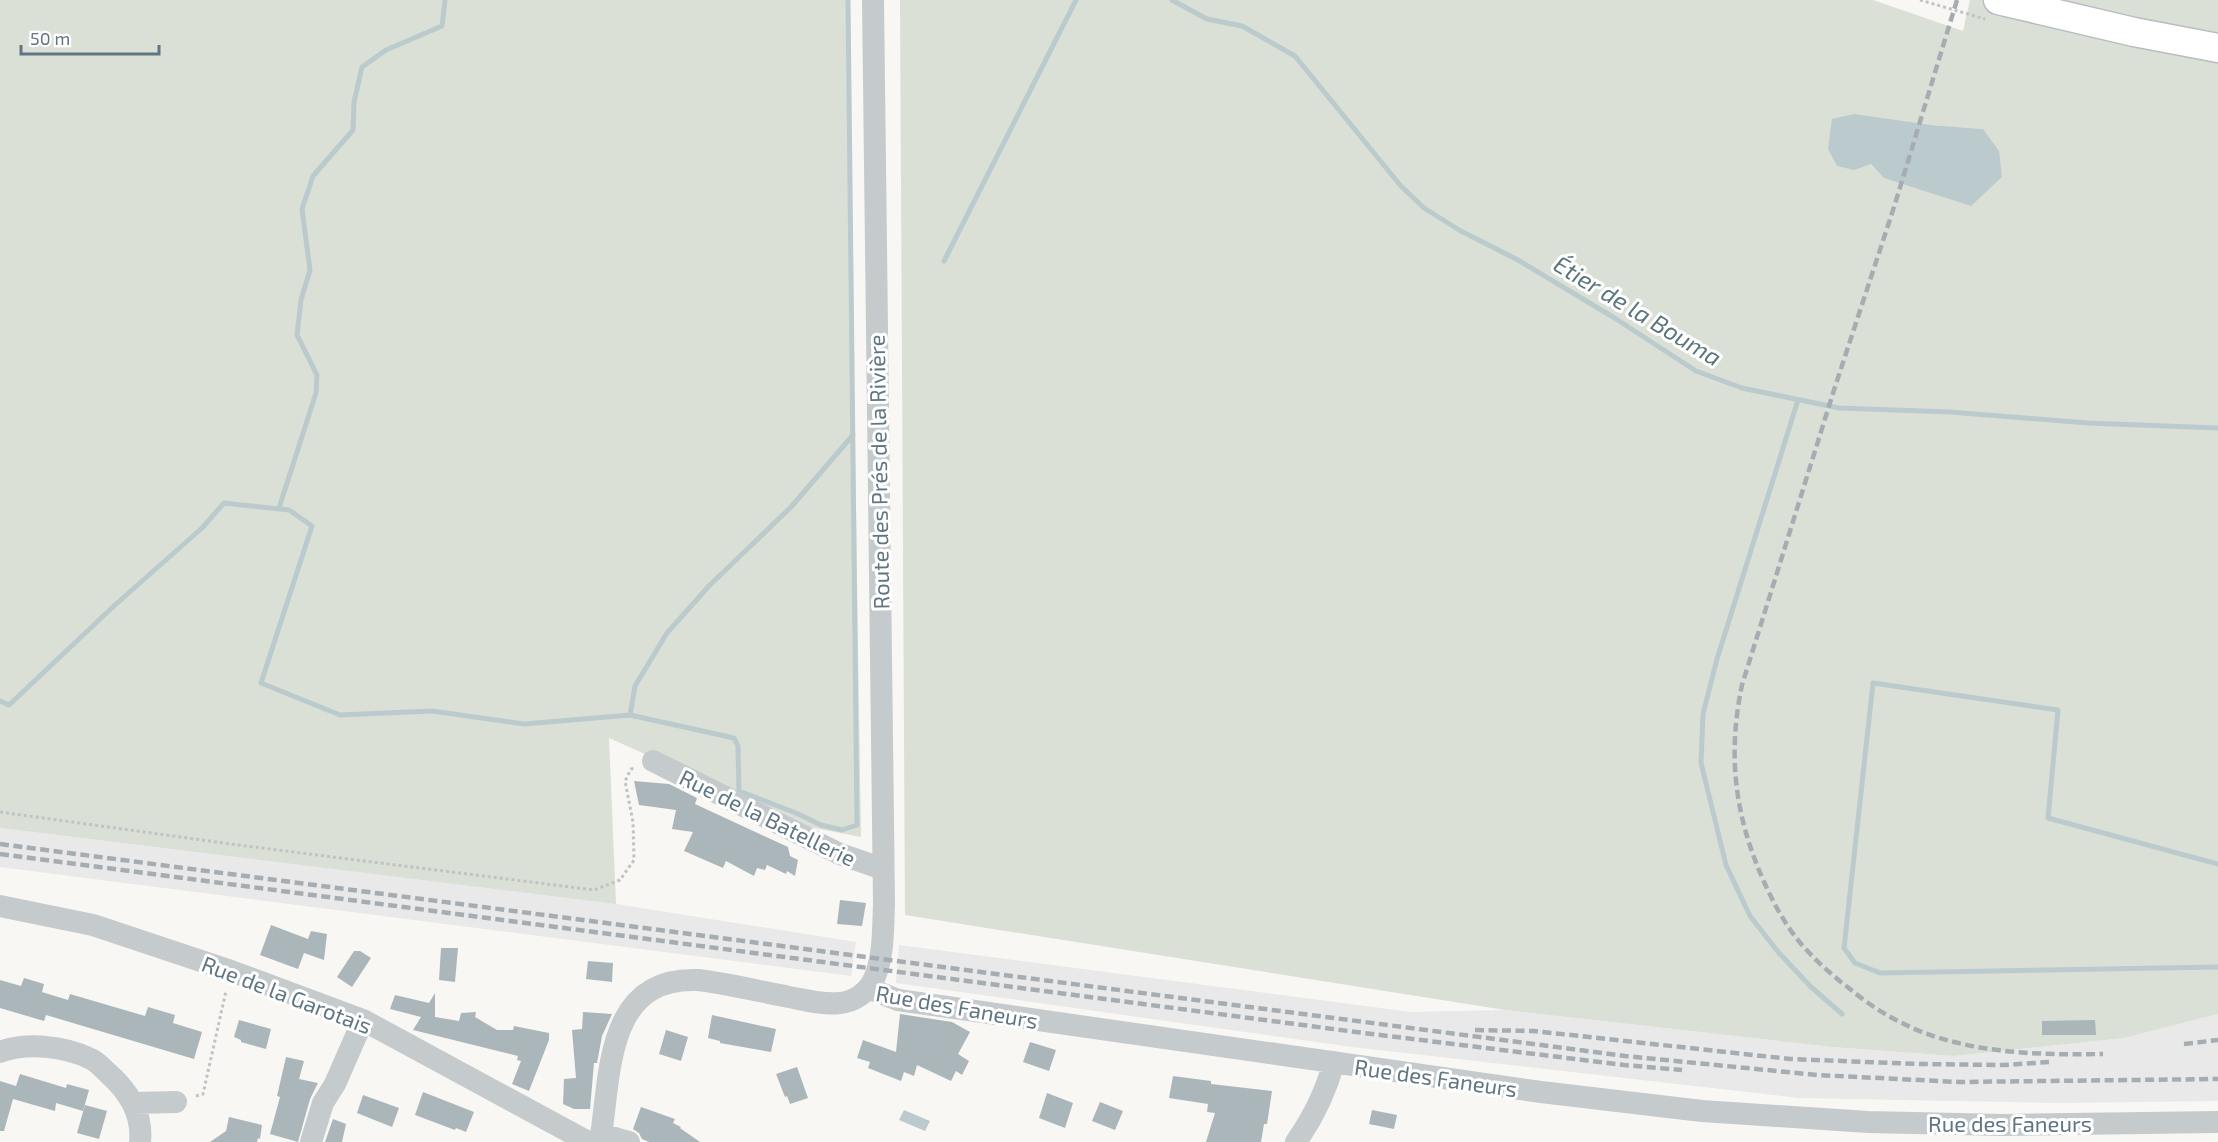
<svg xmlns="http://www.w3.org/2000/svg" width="2218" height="1142" font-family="'Exo 2',sans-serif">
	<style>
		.built { fill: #e8e9e8 }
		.green { fill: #dae0d5; fill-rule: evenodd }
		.water { fill: #bbcacd }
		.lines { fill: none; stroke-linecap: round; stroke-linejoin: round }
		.stream { stroke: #bbcacd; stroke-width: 5 }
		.building { fill: #abb6ba }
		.major-casing { stroke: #b8bdc0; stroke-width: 31 }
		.path { stroke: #c0c3c5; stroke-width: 3; stroke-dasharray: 3 3; stroke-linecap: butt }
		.minor { stroke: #c5cacd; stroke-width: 22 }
		.major { stroke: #fff; stroke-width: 28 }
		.rail { stroke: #a5adb2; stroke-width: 4.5; stroke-dasharray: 9 4.5; stroke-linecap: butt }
		.labels { text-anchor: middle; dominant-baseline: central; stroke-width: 6; stroke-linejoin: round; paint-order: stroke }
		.street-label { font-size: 22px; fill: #607682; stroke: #fff }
		.water-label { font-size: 24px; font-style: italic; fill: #5b767c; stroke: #fff }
	</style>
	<rect width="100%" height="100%" fill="#f8f7f4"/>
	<path class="built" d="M0,828L616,904L856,942L851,976L0,867Z
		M899,945L1411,1012L1505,1010L1832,1047L1954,1056L2124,1038L2218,1014V1101L2059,1103L1799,1098L1352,1047L896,983Z"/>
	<path class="green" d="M0,0H848L861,837L809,827L609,738L616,904L0,828Z
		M900,0H1873L1963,31L1970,0H2218V1014L2124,1038L1954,1056L1832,1047L1505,1010L905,915ZM1931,125L1983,129L1885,178L1871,164Z"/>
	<path class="water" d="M1854,114L1931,125L1983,129L1999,151L2002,177L1971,206L1884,178L1871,164L1854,170L1837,166L1828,149L1832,119Z
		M904,1110L930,1121L925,1131L899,1120Z"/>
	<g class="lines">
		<path class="stream" d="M1172,0L1207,19L1242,26L1295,56L1400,185L1424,208L1459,230L1518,260L1613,317L1696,371L1742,388L1839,408L1950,412L2088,423L2218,428
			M944,261L1076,0
			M1798,400L1717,659L1703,714L1701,763L1726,865L1750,916L1779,953L1810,986L1842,1014
			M279,508L316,393L317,375L297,335L301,300L310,270L302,209L313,176L353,130L354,102L362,67L386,50L442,26L445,0
			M0,701L9,705L115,605L202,528L224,503L289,510L312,526L261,683L340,715L432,711L524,724L630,715L734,738L738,746L739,791L796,813L821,825L842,830L857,825L848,0
			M630,715L635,686L667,633L709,586L791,507L853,435
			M2218,864L2048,818L2058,710L1873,683L1844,948L1855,963L1880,973L2218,967"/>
	</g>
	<path class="building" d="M634,781L669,784L697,798L695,804L788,847L790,856L798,860L795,876L787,871L786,874L767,865L765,870L757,868L754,876L726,861L723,868L684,851L693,832L672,829L676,810L639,805Z
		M840,900L866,903L862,926L837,924Z
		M271,925L308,939L311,931L327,934L324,960L304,953L298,969L260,955Z
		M441,948H458L455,982L439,980Z
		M354,951H360L371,958L352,987L337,977Z
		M588,961L613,963L612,982L586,979Z
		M24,978L44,984L42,992L68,1000L70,994L145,1016L148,1007L175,1015L173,1023L202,1032L194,1059L46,1015L44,1021L0,1008V980L21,986Z
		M435,993V1017L459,1021L461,1013L476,1012L475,1017L497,1030H513L514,1026L549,1033V1040L529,1091L512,1084L521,1061L517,1060L518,1056L413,1030L421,1017L390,1009L395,995L429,1003Z
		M583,1012L612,1014L602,1036L597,1063H594L590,1109H574L563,1104L564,1079L576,1078L572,1030L582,1029Z
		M900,1014L952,1022L970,1032L958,1054L969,1061L962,1075L956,1071L951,1081L917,1065L914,1076L904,1072L901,1081L868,1068L870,1062L857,1058L863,1040L896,1052Z
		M712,1015L776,1029L771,1052L720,1043V1041L708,1038Z
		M239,1020L271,1029L266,1049L241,1042V1040L234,1037Z
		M2095,1020L2096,1035H2042V1021Z
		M666,1030L688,1037L681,1061L659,1054Z
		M1030,1042L1056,1050L1049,1071L1023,1062Z
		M286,1057L304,1061L299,1079L318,1083L310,1099L298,1142L270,1134L280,1097L277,1096Z
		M797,1067L808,1098L790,1104L787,1096L785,1097L776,1074Z
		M20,1074L66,1088L67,1084L89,1090L83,1111L56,1103L55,1111L13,1099L4,1131H0V1081L16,1086Z
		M1173,1076L1211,1081V1084L1272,1091L1267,1124H1264L1261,1142H1206L1215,1113L1207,1112L1208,1104L1169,1098Z
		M423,1092L474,1112L466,1132L456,1128L455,1130L415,1115Z
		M1047,1093L1073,1103L1065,1128L1039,1118Z
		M363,1095L399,1108L392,1127L357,1113Z
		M1100,1102L1123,1111L1115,1130L1092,1121Z
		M85,1105L107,1111L99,1139L77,1133Z
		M641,1107L675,1119L673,1123L681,1127L680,1128L700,1142H649L642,1139L639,1133L633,1129Z
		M1372,1110L1397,1115L1394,1129L1369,1124Z
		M229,1117L262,1125L260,1139L258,1138L257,1142H210L226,1131Z
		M333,1119L346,1124L342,1142H325Z"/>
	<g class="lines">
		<defs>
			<path id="major" d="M1998,0L2134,32L2218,48"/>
		</defs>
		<use href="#major" class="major-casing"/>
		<path class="path" d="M1920,0L1985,19
			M0,812L238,845L594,890L620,880L634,860L633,822L625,781L631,769L636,768
			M196,1096L203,1094L226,991"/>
		<path class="minor" d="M653,761L840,854L883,869
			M0,906L93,925L231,971L363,1020L588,1142
			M868,988L898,1000L1541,1092L1702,1111L1868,1122L2003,1125L2218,1122
			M0,1052C27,1042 65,1046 91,1059C98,1062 103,1069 109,1074C129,1092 143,1114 140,1142
			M134,1103L176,1102
			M601,1134L629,1142
			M311,1142L323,1103L335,1084L363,1020
			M600,1142C611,1077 604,976 698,980C729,984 759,991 789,997C805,1000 823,1005 840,1003C853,1002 867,993 873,981C884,959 883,928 884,903L873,0
			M1296,1142C1313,1118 1326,1091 1334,1062"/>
		<use href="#major" class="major"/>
		<path class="rail" d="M1957,0L1895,204L1834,390L1742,685C1727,756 1735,818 1765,884C1775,906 1787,928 1803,946C1817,962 1833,976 1850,989C1875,1010 1905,1027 1936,1037C1991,1054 2046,1055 2103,1054
			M0,844L1625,1056L1817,1075L1959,1082L2218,1079
			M0,854L1356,1032L1624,1065L1682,1070
			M1475,1030L1534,1031L1790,1059L1918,1064L2005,1065L2049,1062
			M2184,1044L2218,1040"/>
	</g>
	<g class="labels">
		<g class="street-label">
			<text transform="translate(878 472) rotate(-91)">Route des Prés de la Rivière</text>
			<text transform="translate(768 817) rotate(26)">Rue de la Batellerie</text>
			<text transform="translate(287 994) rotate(21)">Rue de la Garotais</text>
			<text transform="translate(957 1006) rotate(10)">Rue des Faneurs</text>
			<text transform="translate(1436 1077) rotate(8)">Rue des Faneurs</text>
			<text x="2010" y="1123">Rue des Faneurs</text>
		</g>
		<g class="water-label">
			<text transform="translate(1638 310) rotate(31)">Étier de la Bouma</text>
		</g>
	</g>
	<path d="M21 45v9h138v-9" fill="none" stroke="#607682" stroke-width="3"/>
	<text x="30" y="45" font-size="18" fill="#607682" stroke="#ffffff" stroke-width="4.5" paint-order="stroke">50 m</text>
</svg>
